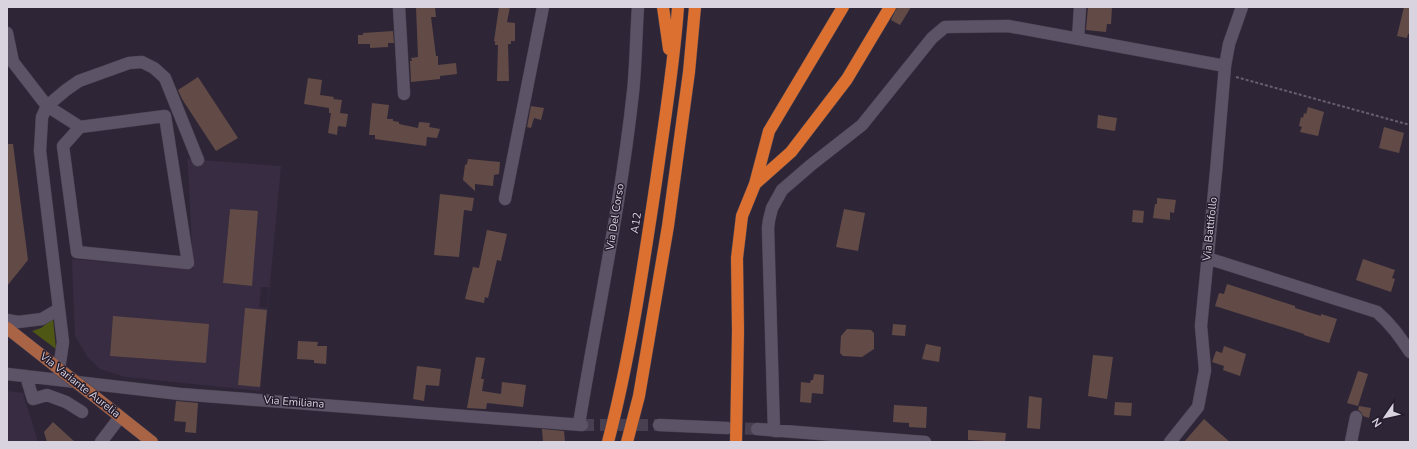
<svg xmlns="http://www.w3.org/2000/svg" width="1417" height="449" font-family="'Nunito Sans',sans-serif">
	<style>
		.built { fill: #382c43; fill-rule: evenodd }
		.green { fill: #4e5713 }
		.building { fill: #624b46 }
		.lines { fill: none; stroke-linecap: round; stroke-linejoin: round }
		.minor-tunnel { stroke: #484050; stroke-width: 12; stroke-dasharray: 12 6; stroke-linecap: butt }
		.minor-casing { stroke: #494250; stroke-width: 13 }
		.major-casing { stroke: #494250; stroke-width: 13 }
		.highway-casing { stroke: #494250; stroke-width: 13 }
		.path { stroke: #665f6e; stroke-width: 2; stroke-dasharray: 3 2; stroke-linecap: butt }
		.minor { stroke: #5d5367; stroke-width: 12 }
		.major { stroke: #a96446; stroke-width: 12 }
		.highway { stroke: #db7030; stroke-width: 12 }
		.major-bridge-casing { stroke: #494250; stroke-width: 13; stroke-linecap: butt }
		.major-bridge { stroke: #a96446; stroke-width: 12 }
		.labels { text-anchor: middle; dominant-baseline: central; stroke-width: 3; stroke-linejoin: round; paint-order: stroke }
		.street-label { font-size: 11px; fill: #d8d3de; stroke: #251c2d }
	</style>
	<rect width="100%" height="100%" fill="#2e2637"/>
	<path class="built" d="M187,159L281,166L260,391L125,377L100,369L87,356L75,336L72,259L193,269L188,165ZM230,209L258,211L251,286L223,283ZM261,287H269L267,308L259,307ZM245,309L267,310L260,387L238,385ZM113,317L208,324L206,363L110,356Z
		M7,391L23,393L38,442H7Z"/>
	<path class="green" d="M53,319L56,349L32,331L41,328Z"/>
	<path class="building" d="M416,7H435L436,17H431L436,56H438V65L456,63L457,74L440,76V79L411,82L410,61H412L411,58L418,57Z
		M499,7H510L507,22L515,23V41H511V44H508L509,81H497L498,45H495V41H494Z
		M897,7H911L900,25L891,20Z
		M1088,7H1112L1111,24H1107L1106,32L1086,30Z
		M1404,7H1410V34H1408L1407,38L1397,36Z
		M393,31L394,43H388V47L370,48V44H358V35H363V33Z
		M198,77L238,138L216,151L182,99L178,90Z
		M308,78L322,80L320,95L334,97L333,99L342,100L340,113L348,114L346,127L338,126L337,135L328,133L331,113H329V108L304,104Z
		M372,103L389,105L387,119H393V121L399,122V124L418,128L419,122L430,123L429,127L440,129L437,138L427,137L426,146L375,139V135H369Z
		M531,106L544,108L541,120L534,118L531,128L527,127Z
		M1308,107L1324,112L1318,136L1300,132L1302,127L1299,126L1301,117L1303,118L1304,113L1306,114Z
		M1098,115L1117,118L1115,131L1097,128Z
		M1384,127L1404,133L1399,153L1379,148Z
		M7,144H13L28,260L7,286Z
		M468,159L500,162L499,174L494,175L493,186L475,184V191L463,180L465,165L467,164Z
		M440,194L474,198L472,211L464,210L459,257L434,255Z
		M1157,198L1176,200L1174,213L1170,212V220L1153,218L1155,204H1157Z
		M230,209L258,211L252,286L223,283Z
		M844,209L865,213L858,251L836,247Z
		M1133,210L1144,211L1143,223L1132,222Z
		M487,230L507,234L501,261L497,260L488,298L485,297L484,303L465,299L473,267L479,268Z
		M1363,259L1395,270L1392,278L1395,279L1391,292L1356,280Z
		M1227,284L1295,306V308L1321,316V314L1337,319L1329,343L1304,335V334L1215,306L1219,293L1224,294Z
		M245,308L267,310L260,387L238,385Z
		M113,316L209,324L206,363L110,356Z
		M893,324L906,325L905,336L892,335Z
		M847,329L871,330L874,333V349L862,357L843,356L840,353L841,336Z
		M298,341L318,342L317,346H327L326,364L314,363V360L297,359Z
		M926,344L941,347L939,362L922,359Z
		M1224,346L1246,354L1240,376L1223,370L1224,366L1212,362L1216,351L1222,353Z
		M1093,355L1113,357L1107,399L1088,396Z
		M476,357L485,358L481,379H484L482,391L501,394L502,382L526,385L523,407L487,403L486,409L467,408Z
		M417,366L441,369L439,386L426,385L424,401L413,399Z
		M1358,371L1368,374L1358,406L1347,403Z
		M814,374L824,375L823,394L812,393L811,403L800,402L801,382L810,383L811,380H813Z
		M1029,396L1042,398L1040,429L1027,428Z
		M176,401L198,403L196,433L185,432L186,422L174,421Z
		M1115,402L1132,403L1131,416L1114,415Z
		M894,405L927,407L926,428L909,427V423L893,422Z
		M1359,406L1371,408L1369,418L1363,416L1361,412L1358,410Z
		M1204,419L1215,429L1230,442H1184Z
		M53,422L75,442H47L44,432Z
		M542,429L564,431L565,442H543Z
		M968,430L1006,433L1005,442L968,440Z"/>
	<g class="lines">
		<path class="minor-tunnel" d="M582,425H659
			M727,428L757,429"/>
		<defs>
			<path id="minor" d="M399,7L404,94
				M7,33L13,62L47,106L80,127L165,116L188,263L77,252L63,146L80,127
				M1078,39L1080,7
				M505,199L543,7
				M1207,258L1377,312C1391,324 1400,337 1410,352
				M7,320L18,322L42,319L59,309
				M59,369L63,342L40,151L42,117L47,106L66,90L79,81L129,63L142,62L154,68L165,78L198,160
				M7,374L180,394L582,425
				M26,376L33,399L47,395L66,402L82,412
				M579,424C597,314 621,204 633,92C636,64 636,35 638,7
				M659,425L727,428
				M757,429L925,442
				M774,431L768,228L769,220L772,208L782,190L811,165L862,125L932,38L945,27L1008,26L1225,66
				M101,442L120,417
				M1170,442L1198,407L1205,370L1201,326L1216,172L1225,66L1229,44L1242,7
				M1351,442L1356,417"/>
			<path id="major" d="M7,328L59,369
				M94,396L152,442"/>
			<path id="highway" d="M663,7L669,49
				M755,184L791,152L847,79L890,7
				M608,442C630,358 643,268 656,182C664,124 674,66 678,7
				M627,442L639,396L668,226L689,72L695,7
				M736,442L738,331L737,258L742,216L755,184L769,131L843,7"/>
		</defs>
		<use href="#minor" class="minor-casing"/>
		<use href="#major" class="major-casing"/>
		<use href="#highway" class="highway-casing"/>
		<path class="path" d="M1236,77L1410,125"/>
		<use href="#minor" class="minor"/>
		<use href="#major" class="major"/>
		<use href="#highway" class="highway"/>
		<defs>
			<path id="major-bridge" d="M59,369L94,396"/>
		</defs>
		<use href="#major-bridge" class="major-bridge-casing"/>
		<use href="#major-bridge" class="major-bridge"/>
	</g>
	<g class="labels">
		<g class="street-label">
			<text transform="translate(615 217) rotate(-81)">Via Del Corso</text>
			<text transform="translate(636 223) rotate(-81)">A12</text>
			<text transform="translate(1210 229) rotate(-84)">Via Battifollo</text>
			<text transform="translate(80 385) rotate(38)">Via Variante Aurelia</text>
			<text transform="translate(294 402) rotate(4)">Via Emiliana</text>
		</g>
	</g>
	<rect width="1417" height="449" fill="none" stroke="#d8d3de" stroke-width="16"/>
	<g transform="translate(1385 417) rotate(236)" stroke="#251c2d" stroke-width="3" paint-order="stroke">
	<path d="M0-3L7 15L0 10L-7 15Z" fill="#d8d3de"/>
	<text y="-6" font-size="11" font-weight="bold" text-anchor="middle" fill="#d8d3de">N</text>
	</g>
</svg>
